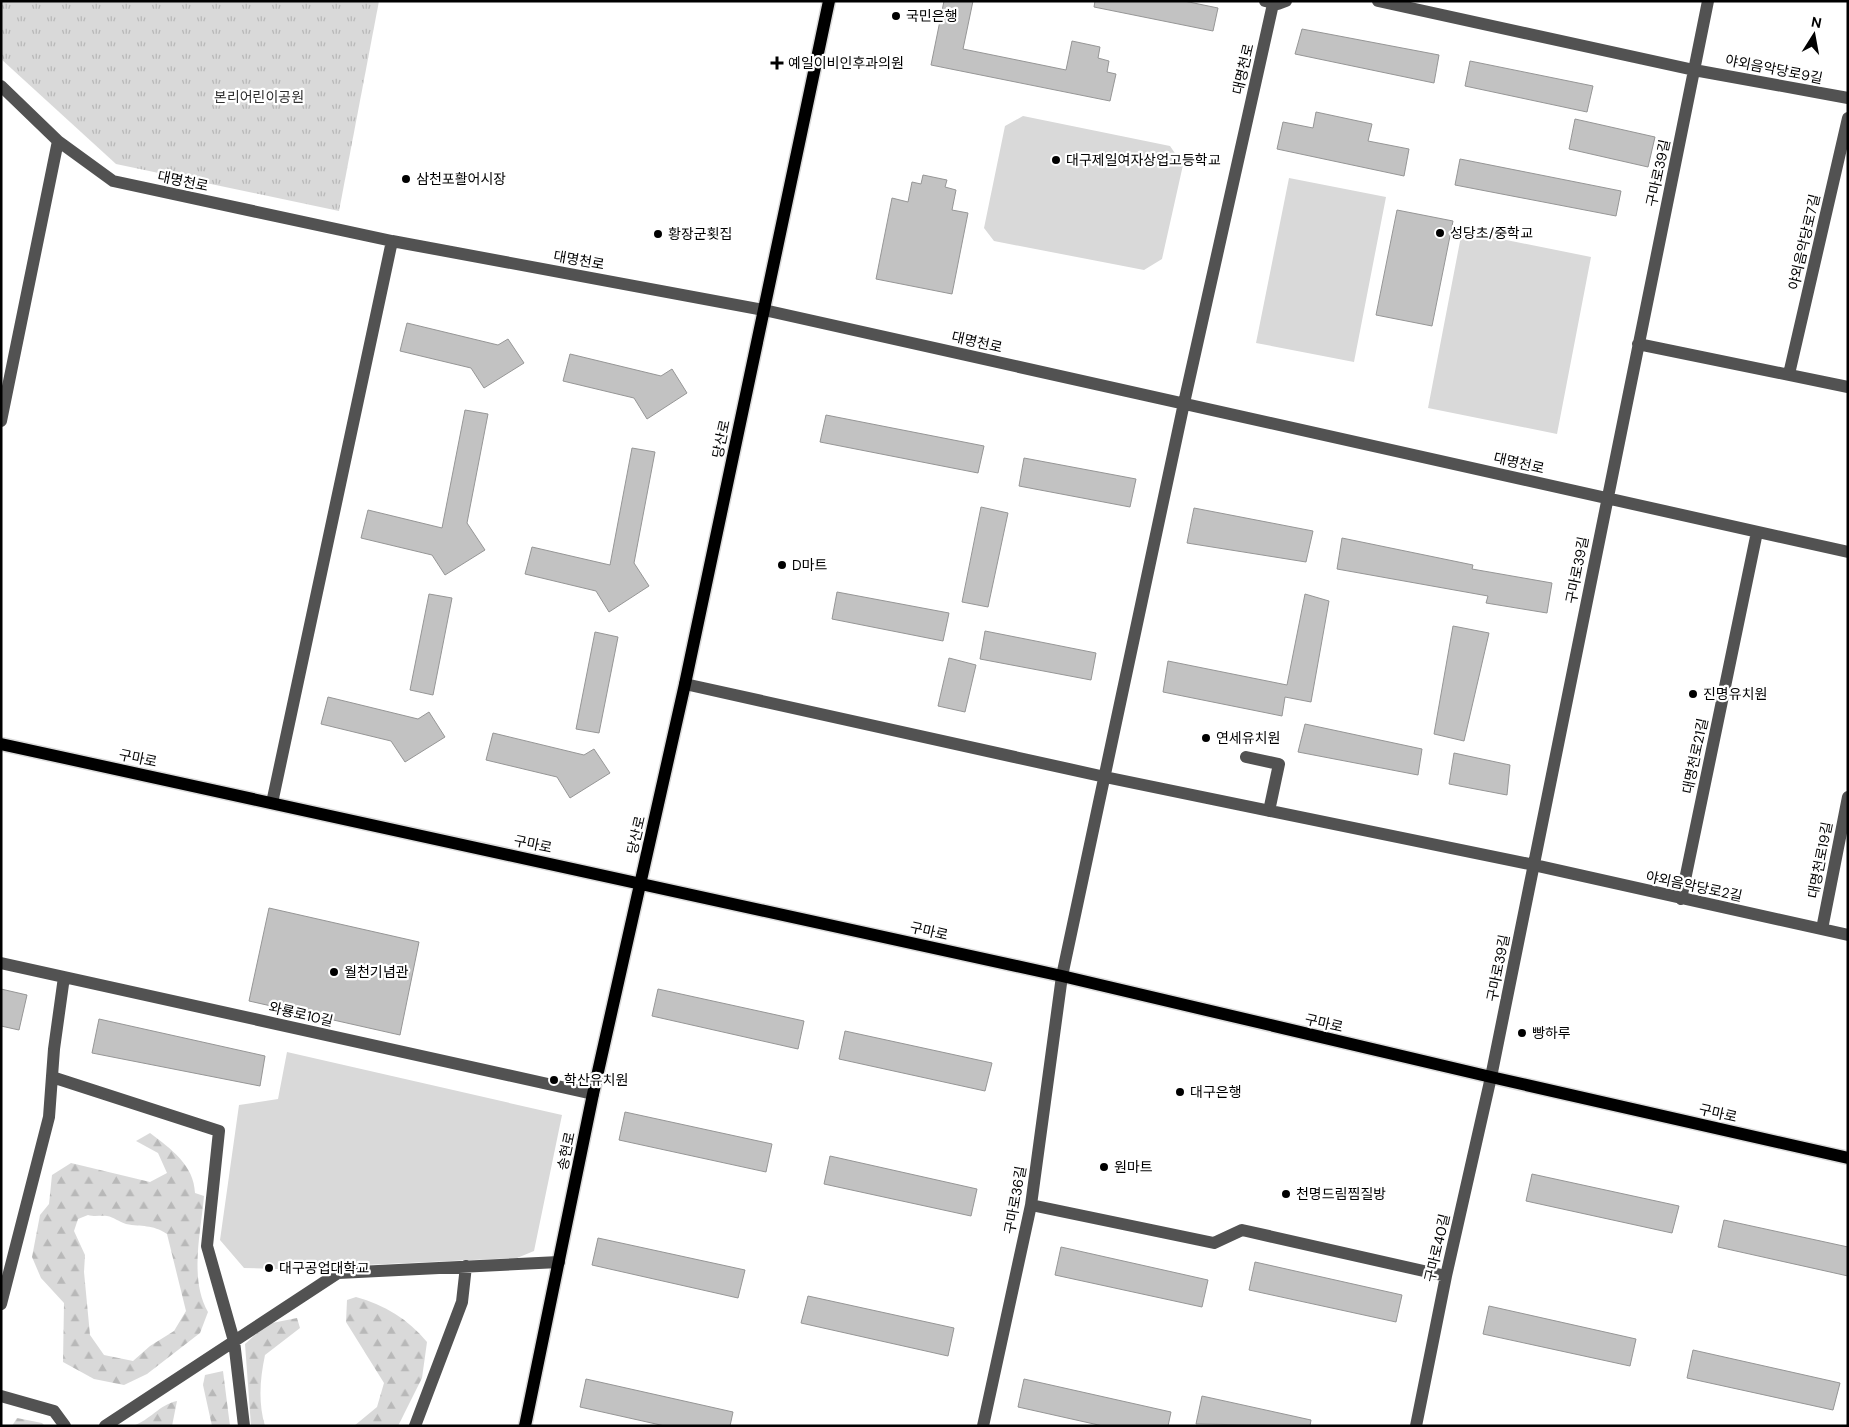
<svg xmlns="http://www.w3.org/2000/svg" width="1849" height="1427" font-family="'DM Sans','Noto Sans KR',sans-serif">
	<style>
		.grass { fill: url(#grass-tufts) }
		.forest { fill: url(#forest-firs); fill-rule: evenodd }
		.garden { fill: #d9d9d9 }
		.building { fill: #c2c2c2; stroke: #969696 }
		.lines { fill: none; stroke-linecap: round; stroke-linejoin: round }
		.major-casing { stroke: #dbdbdb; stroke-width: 15 }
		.minor { stroke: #525252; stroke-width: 12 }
		.major { stroke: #000; stroke-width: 12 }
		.poi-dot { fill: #000; stroke: #fff; stroke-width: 2 }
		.labels { text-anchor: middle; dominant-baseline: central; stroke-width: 4.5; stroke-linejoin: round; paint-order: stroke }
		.poi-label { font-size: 14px; fill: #000; stroke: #fff; text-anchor: start }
		.street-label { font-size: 14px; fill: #000; stroke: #fff }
		.park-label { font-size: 14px; fill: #303030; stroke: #fff }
	</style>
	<defs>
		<pattern id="grass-tufts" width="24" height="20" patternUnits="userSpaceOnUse" patternTransform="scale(1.25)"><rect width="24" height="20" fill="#d9d9d9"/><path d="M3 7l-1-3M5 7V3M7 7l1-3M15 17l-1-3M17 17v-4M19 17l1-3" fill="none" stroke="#b8b8b8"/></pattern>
		<pattern id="forest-firs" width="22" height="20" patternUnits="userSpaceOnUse" patternTransform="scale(1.25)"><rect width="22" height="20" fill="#d9d9d9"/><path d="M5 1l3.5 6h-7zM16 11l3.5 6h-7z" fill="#b8b8b8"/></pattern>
	</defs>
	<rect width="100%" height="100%" fill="#fff"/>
	<path class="grass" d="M1,1H379L339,211L116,164L1,59Z"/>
	<path class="forest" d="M150,1133C171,1149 194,1165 195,1193L204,1196C201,1232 189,1279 208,1312L200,1333L147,1374L124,1385L94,1379L63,1362L64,1303L41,1278L32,1257L40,1215L49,1204L52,1175L71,1163L150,1182L167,1173L158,1153L136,1141ZM88,1215C95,1217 101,1215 107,1216C114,1217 119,1222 126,1224C142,1227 152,1224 167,1234L186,1311L174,1331L150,1346L133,1361L104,1355L90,1335L84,1272L85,1255L74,1231L78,1219Z
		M356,1297C385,1305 408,1319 427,1342L422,1378L398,1426H354L377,1407L384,1383L346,1322L347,1300Z
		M297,1318L300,1328L265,1355C260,1379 258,1402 265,1426H251L245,1344L267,1324Z
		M223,1371L230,1426H212L203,1385L205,1375Z
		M177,1401L172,1426H133C150,1420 159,1405 177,1401Z
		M17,1418L42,1423L45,1426H12Z"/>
	<path class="garden" d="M1023,116L1170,146L1183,165L1162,259L1144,270L994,241L984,228L1005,126Z
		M1289,178L1386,197L1354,362L1256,343Z
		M1462,231L1591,257L1557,434L1428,408Z
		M287,1052L562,1115L534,1251L517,1258L278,1269L244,1268L220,1240L239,1105L278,1099Z"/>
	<path class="building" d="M944,1H973L963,49L1066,70L1072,41L1100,47L1098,58L1109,61L1107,72L1116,74L1110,101L931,65Z
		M1095,1H1184L1218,8L1213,31L1094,7Z
		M1302,29L1439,55L1434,83L1295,54Z
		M1470,61L1593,86L1587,112L1465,86Z
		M1316,112L1372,124L1368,141L1409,149L1404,176L1277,149L1283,122L1313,128Z
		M1575,119L1655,137L1648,167L1569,149Z
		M1460,159L1621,191L1616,216L1455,185Z
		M923,175L947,180L945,187L956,190L952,210L968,213L952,294L876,279L892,198L908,202L912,182L921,184Z
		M1397,210L1453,221L1432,326L1376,315Z
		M407,323L498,345L508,339L524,363L484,388L471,368L400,351Z
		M570,354L661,376L672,369L687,393L647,419L634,398L563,381Z
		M465,410L488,414L467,523L485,550L445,575L432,555L361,538L368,510L442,528Z
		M826,415L984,446L978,473L820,442Z
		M632,448L655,452L634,563L649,586L609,612L596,591L525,574L532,547L610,565Z
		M1024,458L1136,479L1130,507L1019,486Z
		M981,507L1008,513L988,607L962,602Z
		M1194,508L1313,531L1306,562L1187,543Z
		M1342,538L1473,565L1472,569L1552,583L1547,613L1486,603L1488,596L1337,569Z
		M837,592L949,613L943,641L832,619Z
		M429,594L452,598L433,695L410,690Z
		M1305,594L1329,601L1311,702L1285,697L1282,716L1163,692L1168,661L1287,685Z
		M1453,626L1489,633L1464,741L1434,734Z
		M985,631L1096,653L1091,680L980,659Z
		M595,632L618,637L599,733L576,729Z
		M949,658L976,665L965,712L938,706Z
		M328,697L418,719L429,712L445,737L405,762L391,741L321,724Z
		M1305,724L1422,749L1418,775L1298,752Z
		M493,733L584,755L594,749L610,773L570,798L557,777L486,760Z
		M1454,753L1510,765L1507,795L1449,784Z
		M269,908L419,942L400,1035L249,1001Z
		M1,989L27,995L19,1030L1,1026Z
		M658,989L804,1021L798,1049L652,1016Z
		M99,1019L265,1056L260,1086L92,1053Z
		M845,1031L992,1063L985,1091L839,1059Z
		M625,1112L772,1144L766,1172L619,1140Z
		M830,1156L977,1189L971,1216L824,1184Z
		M1532,1174L1679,1206L1672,1233L1526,1201Z
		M1724,1220L1848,1247V1276L1718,1247Z
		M598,1238L745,1270L738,1298L592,1265Z
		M1061,1247L1208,1280L1202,1307L1055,1275Z
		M1255,1262L1402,1295L1396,1322L1249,1290Z
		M808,1296L954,1328L948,1356L801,1323Z
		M1489,1306L1636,1339L1630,1366L1483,1334Z
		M1693,1350L1840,1383L1833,1410L1687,1378Z
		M586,1379L733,1412L730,1426H665L580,1407Z
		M1024,1379L1171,1412L1168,1426H1103L1018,1407Z
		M1202,1396L1311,1420L1310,1426L1196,1424Z"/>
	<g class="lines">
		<defs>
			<path id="major" d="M1,744L1062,976L1491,1077L1848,1158
				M525,1426L593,1094L685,684L829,1"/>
		</defs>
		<use href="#major" class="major-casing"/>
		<path class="minor" d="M1265,1L1278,4L1286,1
			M1378,1L1694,70L1848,98
			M1,86L58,141L113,181L392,241L764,310L1848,552
			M1638,344L1848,387
			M1789,374L1848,118
			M1,421L58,141
			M685,684L1105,777L1534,865L1848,935
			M1246,757L1279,764L1269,811
			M272,803L392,241
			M1681,899L1757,532
			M1822,929L1848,797
			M1,963L593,1094
			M52,1077L219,1131L207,1246L234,1341L244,1426
			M1031,1205L1214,1243L1242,1230L1446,1276
			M1,1304L49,1117L54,1049L64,977
			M1,1396L54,1411L65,1426
			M105,1426L338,1273L559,1262
			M415,1426L462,1302L466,1266
			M983,1426L1031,1205L1062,976L1184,403L1273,4
			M1416,1426L1446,1276L1491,1077L1708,1"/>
		<use href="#major" class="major"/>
	</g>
	<g class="poi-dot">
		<circle cx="896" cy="16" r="5"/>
		<path d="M774.5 55.5h5v5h5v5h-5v5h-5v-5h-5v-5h5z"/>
		<circle cx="1056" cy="160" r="5"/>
		<circle cx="406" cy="179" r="5"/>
		<circle cx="1440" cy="233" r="5"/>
		<circle cx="658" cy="234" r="5"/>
		<circle cx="782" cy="565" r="5"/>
		<circle cx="1693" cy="694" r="5"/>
		<circle cx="1206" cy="738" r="5"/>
		<circle cx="334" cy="972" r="5"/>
		<circle cx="1522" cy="1033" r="5"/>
		<circle cx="554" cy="1080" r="5"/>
		<circle cx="1180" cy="1092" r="5"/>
		<circle cx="1104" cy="1167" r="5"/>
		<circle cx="1286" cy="1194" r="5"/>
		<circle cx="269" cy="1268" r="5"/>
	</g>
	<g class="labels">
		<g class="poi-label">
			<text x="906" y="16">국민은행</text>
			<text x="788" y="63">예일이비인후과의원</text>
			<text x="1066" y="160">대구제일여자상업고등학교</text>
			<text x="416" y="179">삼천포활어시장</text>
			<text x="1450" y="233">성당초/중학교</text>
			<text x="668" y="234">황장군횟집</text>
			<text x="792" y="565">D마트</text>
			<text x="1703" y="694">진명유치원</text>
			<text x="1216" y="738">연세유치원</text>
			<text x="344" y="972">월천기념관</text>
			<text x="1532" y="1033">빵하루</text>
			<text x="564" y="1080">학산유치원</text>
			<text x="1190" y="1092">대구은행</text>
			<text x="1114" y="1167">원마트</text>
			<text x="1296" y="1194">천명드림찜질방</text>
			<text x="279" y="1268">대구공업대학교</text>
		</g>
		<g class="street-label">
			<text transform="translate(1243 69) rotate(-77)">대명천로</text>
			<text transform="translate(1774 69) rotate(11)">야외음악당로9길</text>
			<text transform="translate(1658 173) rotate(-78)">구마로39길</text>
			<text transform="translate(183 181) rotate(12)">대명천로</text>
			<text transform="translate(1804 242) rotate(-77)">야외음악당로7길</text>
			<text transform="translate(579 260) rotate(10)">대명천로</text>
			<text transform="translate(977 342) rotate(13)">대명천로</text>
			<text transform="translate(721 439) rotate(-78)">당산로</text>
			<text transform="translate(1519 463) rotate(13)">대명천로</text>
			<text transform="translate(1577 570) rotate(-79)">구마로39길</text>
			<text transform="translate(1695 756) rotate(-78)">대명천로21길</text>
			<text transform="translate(138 758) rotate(12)">구마로</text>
			<text transform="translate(636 835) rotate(-77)">당산로</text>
			<text transform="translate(533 844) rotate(12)">구마로</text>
			<text transform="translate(1820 860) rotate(-79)">대명천로19길</text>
			<text transform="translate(1694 886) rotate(12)">야외음악당로2길</text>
			<text transform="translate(929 931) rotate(13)">구마로</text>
			<text transform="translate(1498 968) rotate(-79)">구마로39길</text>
			<text transform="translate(301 1014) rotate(13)">와룡로10길</text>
			<text transform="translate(1324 1023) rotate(13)">구마로</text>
			<text transform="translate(1718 1113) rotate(13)">구마로</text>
			<text transform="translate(566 1151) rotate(-78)">송현로</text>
			<text transform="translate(1015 1200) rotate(-80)">구마로36길</text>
			<text transform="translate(1437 1248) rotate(-77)">구마로40길</text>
		</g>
		<g class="park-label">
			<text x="259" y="97">본리어린이공원</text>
		</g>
	</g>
	<rect width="1849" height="1427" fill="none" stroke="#000000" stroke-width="5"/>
	<g transform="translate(1814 35) rotate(11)" stroke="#ffffff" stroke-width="4" paint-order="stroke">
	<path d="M0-4L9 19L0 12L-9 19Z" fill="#000000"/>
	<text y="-8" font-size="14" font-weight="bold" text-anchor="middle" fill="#000000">N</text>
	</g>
</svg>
